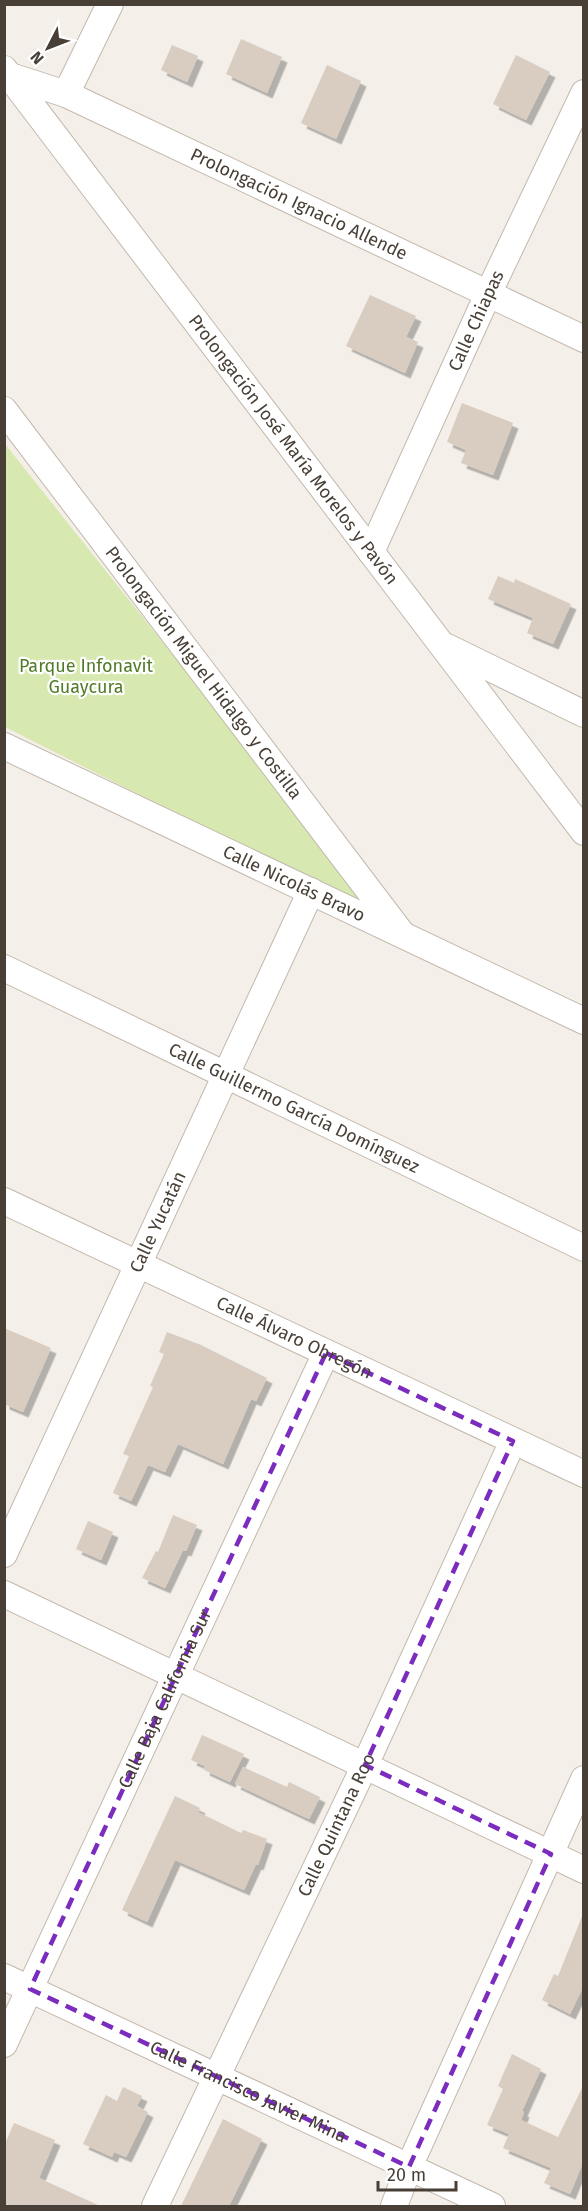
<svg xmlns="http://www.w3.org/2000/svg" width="588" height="2211" font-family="'Fira Sans',sans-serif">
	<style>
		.green { fill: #d7e9b0 }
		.building { fill: #d9ccc0; filter: url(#shadow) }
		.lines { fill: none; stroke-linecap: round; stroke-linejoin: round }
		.street-casing { stroke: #c3b8ad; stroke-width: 28 }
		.street { stroke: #fff; stroke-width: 26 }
		.marked { fill: none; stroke: #7b2cbf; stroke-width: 4.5; stroke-dasharray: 12 8; stroke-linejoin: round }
		.labels { text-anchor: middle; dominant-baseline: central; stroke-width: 4.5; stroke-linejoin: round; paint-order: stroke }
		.street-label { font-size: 18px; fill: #483f36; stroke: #fff }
		.park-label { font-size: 18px; fill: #527b28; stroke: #fff }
	</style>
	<defs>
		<filter id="shadow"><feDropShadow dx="5.5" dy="5.5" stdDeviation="0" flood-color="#0004"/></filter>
	</defs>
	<rect width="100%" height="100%" fill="#f4efe8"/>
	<path class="green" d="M5,444L381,917L5,727Z"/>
	<path class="building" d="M241,39L282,57L267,93L226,74Z
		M172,45L198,56L187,82L161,70Z
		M516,55L550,72L526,120L493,104Z
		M327,65L361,81L336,139L301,123Z
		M370,295L416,316L406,337L418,342L405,373L346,346Z
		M462,403L513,423L493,475L461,463L466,450L447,442Z
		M498,576L514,583L515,579L571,604L553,644L527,633L533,618L488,599Z
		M4,1328L51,1348L23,1412L4,1404Z
		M167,1332L201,1345L267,1378L256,1401L251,1399L223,1464L178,1444L165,1472L148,1465L131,1501L113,1493L129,1456L123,1454L153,1387L150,1386L164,1354L159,1352Z
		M173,1515L197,1525L186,1551L183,1550L165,1588L142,1578L156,1551L158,1552Z
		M88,1521L113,1532L101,1560L76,1549Z
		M202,1735L244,1754L230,1782L204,1770L205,1766L191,1760Z
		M243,1767L287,1787L289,1782L320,1797L309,1819L235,1784Z
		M175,1796L200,1808L198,1812L241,1833L243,1830L267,1839L258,1865L256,1864L244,1890L175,1860L147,1922L122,1910Z
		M583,1914L584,1985L570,2014L542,2000L554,1974L558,1976Z
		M512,2054L541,2069L522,2111L524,2112L521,2120L558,2137L584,2084V2160L570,2194L544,2183L551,2168L503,2148L509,2134L487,2125L503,2089L498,2086Z
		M123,2087L142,2096L137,2106L148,2112L126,2157L114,2152L112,2157L83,2144L106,2095L117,2101Z
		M223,2119L262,2139L229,2206H181Z
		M14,2123L55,2140L39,2178L100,2206H4V2146Z"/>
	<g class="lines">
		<defs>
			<g id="street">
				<path id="s1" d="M4,69L584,832"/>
				<path id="s2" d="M8,79L10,76L66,94L584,339"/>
				<path d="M66,94L110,4"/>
				<path id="s3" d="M4,410L402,934"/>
				<path id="s4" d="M371,552L488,294L584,93"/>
				<path d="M447,647L584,714"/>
				<path id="s5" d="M4,746L584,1021"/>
				<path id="s6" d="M4,968L584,1248"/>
				<path id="s7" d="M4,1201L584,1474"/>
				<path id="s8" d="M4,1554L311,891"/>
				<path d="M4,1594L584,1870"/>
				<path id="s9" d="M4,1977L492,2206"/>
				<path id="s10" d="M4,2044L326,1353"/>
				<path id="s11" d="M155,2206L365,1765L513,1441"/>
				<path d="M394,2206L409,2167L584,1779"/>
			</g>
		</defs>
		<use href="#street" class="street-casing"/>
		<use href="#street" class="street"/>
	</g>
	<path class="marked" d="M326,1353L513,1441L365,1765L551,1854L409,2167L30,1989Z"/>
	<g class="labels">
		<g class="street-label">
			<text stroke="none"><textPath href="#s2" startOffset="320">Prolongación Ignacio Allende</textPath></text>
			<text stroke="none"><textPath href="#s4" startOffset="254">Calle Chiapas</textPath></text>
			<text stroke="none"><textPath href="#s1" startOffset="478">Prolongación José María Morelos y Pavón</textPath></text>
			<text stroke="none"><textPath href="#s3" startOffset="330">Prolongación Miguel Hidalgo y Costilla</textPath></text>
			<text stroke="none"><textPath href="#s5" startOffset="321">Calle Nicolás Bravo</textPath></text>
			<text stroke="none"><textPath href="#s6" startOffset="322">Calle Guillermo García Domínguez</textPath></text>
			<text stroke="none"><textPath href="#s8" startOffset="366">Calle Yucatán</textPath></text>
			<text stroke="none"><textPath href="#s7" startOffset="321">Calle Álvaro Obregón</textPath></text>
			<text stroke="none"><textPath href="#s10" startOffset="381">Calle Baja California Sur</textPath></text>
			<text stroke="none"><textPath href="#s11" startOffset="422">Calle Quintana Roo</textPath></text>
			<text stroke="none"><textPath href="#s9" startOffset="270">Calle Francisco Javier Mina</textPath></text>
		</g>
		<g class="park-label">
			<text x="86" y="666">Parque Infonavit<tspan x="86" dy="21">Guaycura</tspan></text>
		</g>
	</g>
	<rect width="588" height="2211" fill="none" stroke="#483f36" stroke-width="12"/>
	<g transform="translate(48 48) rotate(228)" stroke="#ffffff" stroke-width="4.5" paint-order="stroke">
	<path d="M0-4.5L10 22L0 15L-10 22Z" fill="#483f36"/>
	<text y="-9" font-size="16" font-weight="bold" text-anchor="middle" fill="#483f36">N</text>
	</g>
	<path d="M378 2181v9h78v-9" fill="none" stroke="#483f36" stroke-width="3"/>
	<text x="387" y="2181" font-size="18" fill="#483f36" stroke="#ffffff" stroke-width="4.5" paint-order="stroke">20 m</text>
</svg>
